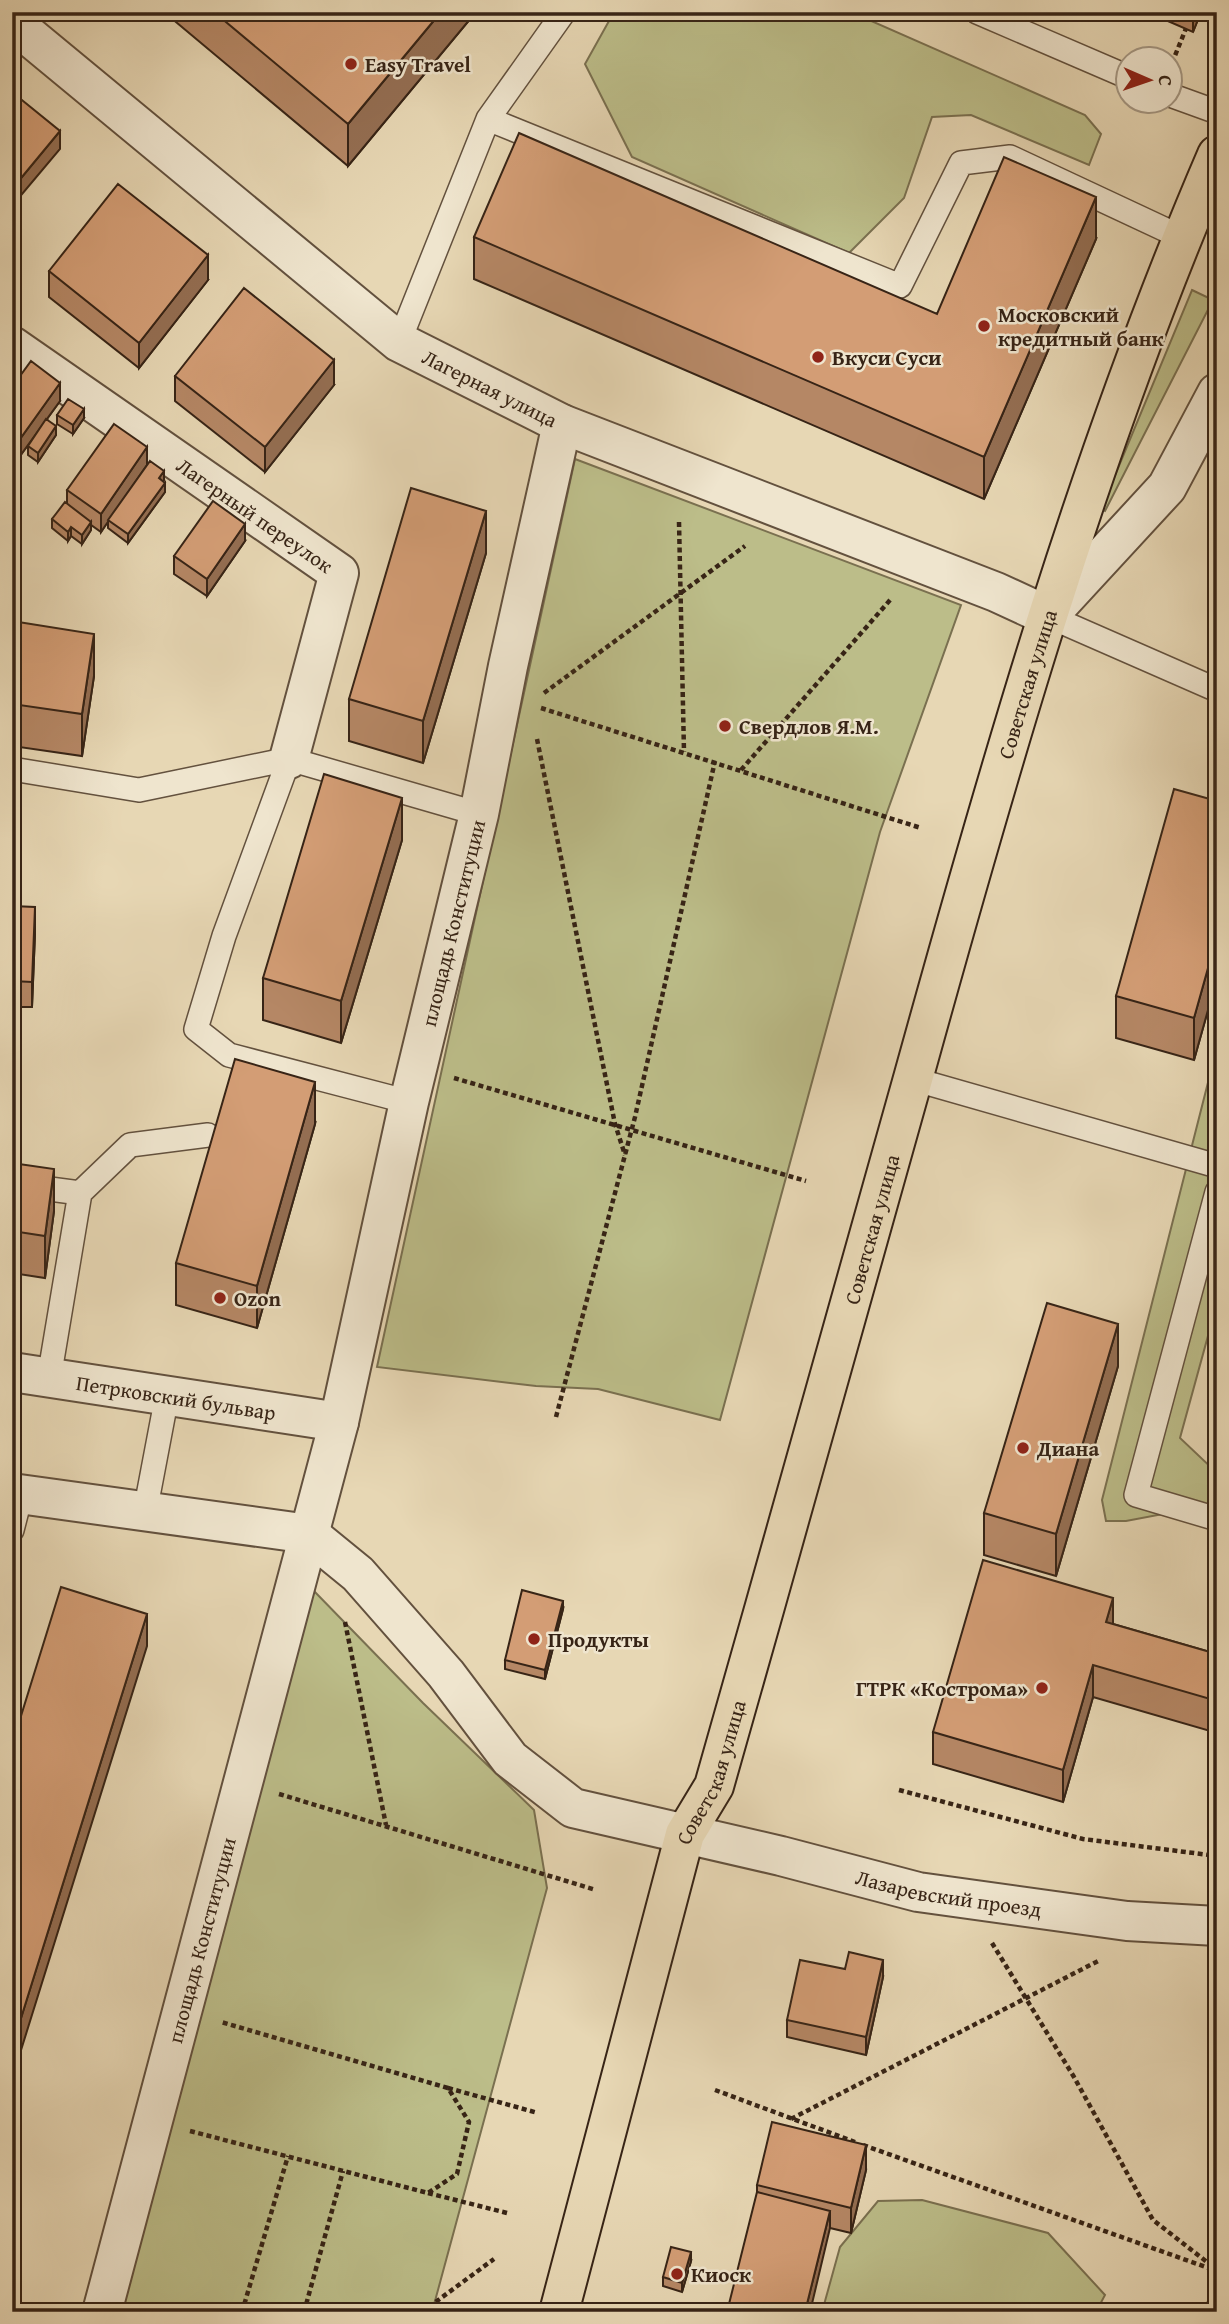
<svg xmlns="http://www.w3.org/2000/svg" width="1229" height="2324" font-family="'Gentium Book Plus',serif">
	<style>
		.green { fill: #bcbd89; stroke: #7a7050; stroke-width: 2 }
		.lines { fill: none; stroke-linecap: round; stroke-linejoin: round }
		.service-casing { stroke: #63513e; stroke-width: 26 }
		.minor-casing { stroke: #63513e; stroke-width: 42 }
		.primary-casing { stroke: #372416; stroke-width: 42 }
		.path { stroke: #372416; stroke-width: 4.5; stroke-dasharray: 5 3.5; stroke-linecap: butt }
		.service { stroke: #efe5ce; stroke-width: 23 }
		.minor { stroke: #efe5ce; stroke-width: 38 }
		.primary { stroke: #e7d7b4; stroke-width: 38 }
		.wall { fill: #b58765; stroke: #372416; stroke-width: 2 }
		.shaded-wall { fill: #946e52; stroke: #372416; stroke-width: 2 }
		.building { fill: #d39d75; stroke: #372416; stroke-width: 2 }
		.poi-dot { fill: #8f2418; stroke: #efe5ce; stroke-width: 2.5 }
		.labels { text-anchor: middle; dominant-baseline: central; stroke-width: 5; stroke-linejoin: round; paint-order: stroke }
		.poi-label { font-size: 21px; font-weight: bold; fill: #372416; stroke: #efe5ce; text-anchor: start }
		.street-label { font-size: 21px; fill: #372416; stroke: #efe5ce }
	</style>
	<rect width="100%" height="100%" fill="#e7d7b4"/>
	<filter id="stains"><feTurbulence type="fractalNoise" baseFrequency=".00286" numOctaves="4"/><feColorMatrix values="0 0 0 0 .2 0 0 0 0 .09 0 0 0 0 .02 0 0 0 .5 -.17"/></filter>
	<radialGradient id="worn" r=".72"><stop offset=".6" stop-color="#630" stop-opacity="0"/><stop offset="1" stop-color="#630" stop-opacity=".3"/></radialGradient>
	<path class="green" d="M614,12H851L1085,115L1101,134L1089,165L971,115L932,117L904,198L849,253L632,157L585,64Z
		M1192,290L1213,300L1105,511L1101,509Z
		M575,459L961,605L880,832L720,1420L598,1389L536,1386L377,1367Z
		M1217,1047V1303L1180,1438L1216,1472L1211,1505L1126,1521H1106L1102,1500Z
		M313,1590L423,1703L534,1810L547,1888L432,2312H118Z
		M922,2200L1048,2233L1105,2295L1096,2312H822L840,2247L878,2201Z"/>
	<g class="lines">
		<defs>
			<path id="service" d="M977,12L1128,77
				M1170,95L1217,112
				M488,119L900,286L961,163L1010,157L1181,237
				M399,342L488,119L564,12
				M1048,616L1217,690
				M289,759L224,936L196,1029L229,1055L409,1102
				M12,769L139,790L289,759L479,814
				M913,1079L1217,1166
				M12,1184L80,1193L49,1378
				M1217,1192L1136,1495L1217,1519
				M80,1193L130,1145L208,1135
				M145,1512L167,1396
				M12,1530L21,1495"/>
			<g id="minor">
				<path id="s1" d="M12,22L399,342L562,424L996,592L1048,616L1167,487L1217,393"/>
				<path id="s2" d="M12,346L339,573L289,759"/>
				<path id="s3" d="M12,1372L339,1422"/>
				<path id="s4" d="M12,1493L309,1534L358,1574L446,1674L510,1759L573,1808L781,1856L918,1892L1127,1921L1217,1926"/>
				<path id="s5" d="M102,2312L339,1422L409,1102L479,814L508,666L562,424"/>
			</g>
			<g id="primary">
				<path id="s6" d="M559,2312L685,1834L714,1786C781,1549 849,1312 914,1075C1000,764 1089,452 1217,155"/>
			</g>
		</defs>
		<use href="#service" class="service-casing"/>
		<use href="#minor" class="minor-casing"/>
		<use href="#primary" class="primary-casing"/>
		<path class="path" d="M1172,63L1187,26
			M679,522L684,752
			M544,693L745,546
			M541,708L921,828
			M537,739L615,1124L625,1155
			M741,770L891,599
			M454,1078L806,1181
			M556,1417L635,1117L715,761
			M345,1622L386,1825
			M899,1790L1083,1839L1217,1856
			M279,1794L596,1890
			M992,1943L1074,2077L1153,2220L1216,2269
			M448,2088L538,2113
			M715,2090L855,2142
			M791,2119L1100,1960
			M190,2131L428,2193L457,2174L469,2122L448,2088L221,2022
			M863,2145L1217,2271
			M428,2193L507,2213
			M242,2312L288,2156
			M304,2312L343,2171
			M422,2312L494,2259
			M1205,2312L1217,2282"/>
		<use href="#service" class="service"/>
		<use href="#minor" class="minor"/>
		<use href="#primary" class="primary"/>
	</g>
	<path class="wall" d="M164,12H476L348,166Z
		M1147,12H1201L1193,32Z
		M474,237L937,314L1096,239L984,499L474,279Z
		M49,271L208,280L139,368L49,297Z
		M175,376L334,385L265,472L175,401Z
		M12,387L60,401L47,419L56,435L38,462L28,455V446L43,424L20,456L12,450Z
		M57,415L84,418L73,434L57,424Z
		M147,465L164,480L163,481L165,492L128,543L108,528V521L101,532L91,525V530L82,544L71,536L68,541L52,528V519L67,504V490Z
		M245,541L207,596L174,574V556Z
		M486,553L423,763L349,741V699Z
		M12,621L94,676L82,756L12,746Z
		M1217,801V978L1194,1060L1116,1038V996Z
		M402,840L341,1043L263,1020V978Z
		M12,906L35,933L32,1007H12Z
		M315,1124L257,1328L176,1305V1263Z
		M12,1163L54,1211L45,1278L12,1273Z
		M1118,1366L1056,1576L984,1555V1513Z
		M563,1609L545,1679L505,1669V1660Z
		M1113,1624L1217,1654V1733L1093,1697L1063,1802L933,1764V1732Z
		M883,1977L866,2055L787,2037V2020Z
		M866,2170L851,2233L830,2228L757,2192V2185Z
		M691,2261L682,2292L663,2286V2277Z"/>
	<path class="shaded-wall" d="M441,12H476L348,166V124Z
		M1193,12H1201L1193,32Z
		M60,131V149L12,206V189Z
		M1096,197V239L984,499V457Z
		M208,255V280L139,368V343Z
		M334,360V385L265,472V447Z
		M60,383V401L20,456V439Z
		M84,409V418L73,434V425Z
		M56,426V435L38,462V453Z
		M147,447V465L101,532V514Z
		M164,471V480L159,487V478Z
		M165,483V492L128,543V534Z
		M486,511V553L423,763V721Z
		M91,522V530L82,544V535Z
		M245,524V541L207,596V579Z
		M71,527V536L68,541V532Z
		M94,634V676L82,756V714Z
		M402,798V840L341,1043V1001Z
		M35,907V933L32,1007V982Z
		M1217,936V978L1194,1060V1018Z
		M315,1082V1124L257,1328V1286Z
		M54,1169V1211L45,1278V1236Z
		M1118,1324V1366L1056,1576V1534Z
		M1113,1598V1630L1106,1622Z
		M563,1601V1609L545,1679V1670Z
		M147,1614V1646L12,2079V2047Z
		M1093,1665V1697L1063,1802V1770Z
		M883,1960V1977L866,2055V2037Z
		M866,2145V2170L851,2233V2208Z
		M830,2211V2228L810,2312H805Z
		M691,2252V2261L682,2292V2283Z"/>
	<path class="building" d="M214,12H441L348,124Z
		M12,92L60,131L12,189Z
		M519,133L937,314L1004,157L1096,197L984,457L474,237Z
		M118,184L208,255L139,343L49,271Z
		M244,288L334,360L265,447L175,376Z
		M31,361L60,383L20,439L12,433V387Z
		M68,399L84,409L73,425L57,415Z
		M46,419L56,426L38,453L28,446Z
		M114,424L147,447L101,514L67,490Z
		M150,461L164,471L159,478L165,483L128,534L108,520Z
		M411,488L486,511L423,721L349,699Z
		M213,501L245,524L207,579L174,556Z
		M65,502L91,522L82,535L71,527L68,532L52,519Z
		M12,621L94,634L82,714L12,704Z
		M324,774L402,798L341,1001L263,978Z
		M1174,789L1217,801V936L1194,1018L1116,996Z
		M12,906L35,907L32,982L12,981Z
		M235,1059L315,1082L257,1286L176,1263Z
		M12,1163L54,1169L45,1236L12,1231Z
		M1047,1303L1118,1324L1056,1534L984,1513Z
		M983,1560L1113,1598L1106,1622L1217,1654V1701L1093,1665L1063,1770L933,1732Z
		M61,1587L147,1614L12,2047V1745Z
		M522,1590L563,1601L545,1670L505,1660Z
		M849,1952L883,1960L866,2037L787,2020L800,1960L845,1969Z
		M772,2122L866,2145L851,2208L757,2185Z
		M757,2192L830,2211L805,2312H727Z
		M671,2247L691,2252L682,2283L663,2277Z"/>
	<g class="poi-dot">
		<circle cx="351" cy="64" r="7"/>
		<circle cx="984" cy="326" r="7"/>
		<circle cx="818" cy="357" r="7"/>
		<circle cx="725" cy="726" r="7"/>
		<circle cx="220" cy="1298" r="7"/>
		<circle cx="1023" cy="1448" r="7"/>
		<circle cx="534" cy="1639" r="7"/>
		<circle cx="1042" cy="1688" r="7"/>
		<circle cx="677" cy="2274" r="7"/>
	</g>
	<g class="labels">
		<g class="poi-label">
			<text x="365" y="64">Easy Travel</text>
			<text x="998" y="314">Московский<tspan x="998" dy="24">кредитный банк</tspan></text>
			<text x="832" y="357">Вкуси Суси</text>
			<text x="739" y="726">Свердлов Я.М.</text>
			<text x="234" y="1298">Ozon</text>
			<text x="1037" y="1448">Диана</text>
			<text x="548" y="1639">Продукты</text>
			<text x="1028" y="1688" text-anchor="end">ГТРК «Кострома»</text>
			<text x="691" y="2274">Киоск</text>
		</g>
		<g class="street-label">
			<text stroke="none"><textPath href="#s1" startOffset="604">Лагерная улица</textPath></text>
			<text stroke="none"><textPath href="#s2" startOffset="296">Лагерный переулок</textPath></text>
			<text stroke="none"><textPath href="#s6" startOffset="1696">Советская улица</textPath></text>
			<text stroke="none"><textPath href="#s5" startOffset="1433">площадь Конституции</textPath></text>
			<text stroke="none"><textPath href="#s6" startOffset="1129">Советская улица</textPath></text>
			<text stroke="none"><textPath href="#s3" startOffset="166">Петрковский бульвар</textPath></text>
			<text stroke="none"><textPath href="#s6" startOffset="562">Советская улица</textPath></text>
			<text stroke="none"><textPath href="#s4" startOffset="1068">Лазаревский проезд</textPath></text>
			<text stroke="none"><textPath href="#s5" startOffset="385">площадь Конституции</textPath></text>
		</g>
	</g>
	<rect width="1229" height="2324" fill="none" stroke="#e7d7b4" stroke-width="42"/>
	<rect x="14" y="14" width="1201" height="2296" fill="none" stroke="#372416" stroke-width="3.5"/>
	<rect x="21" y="21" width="1187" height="2282" fill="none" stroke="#372416" stroke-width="2"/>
	<g transform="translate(1149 80) rotate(92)"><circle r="33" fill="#efe5ce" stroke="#a59884" stroke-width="2"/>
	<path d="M0-5L12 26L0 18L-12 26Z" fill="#8f2418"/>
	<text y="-10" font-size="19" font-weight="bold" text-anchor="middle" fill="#372416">С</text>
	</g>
	<rect width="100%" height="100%" filter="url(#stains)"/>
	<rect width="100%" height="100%" fill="url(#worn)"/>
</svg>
